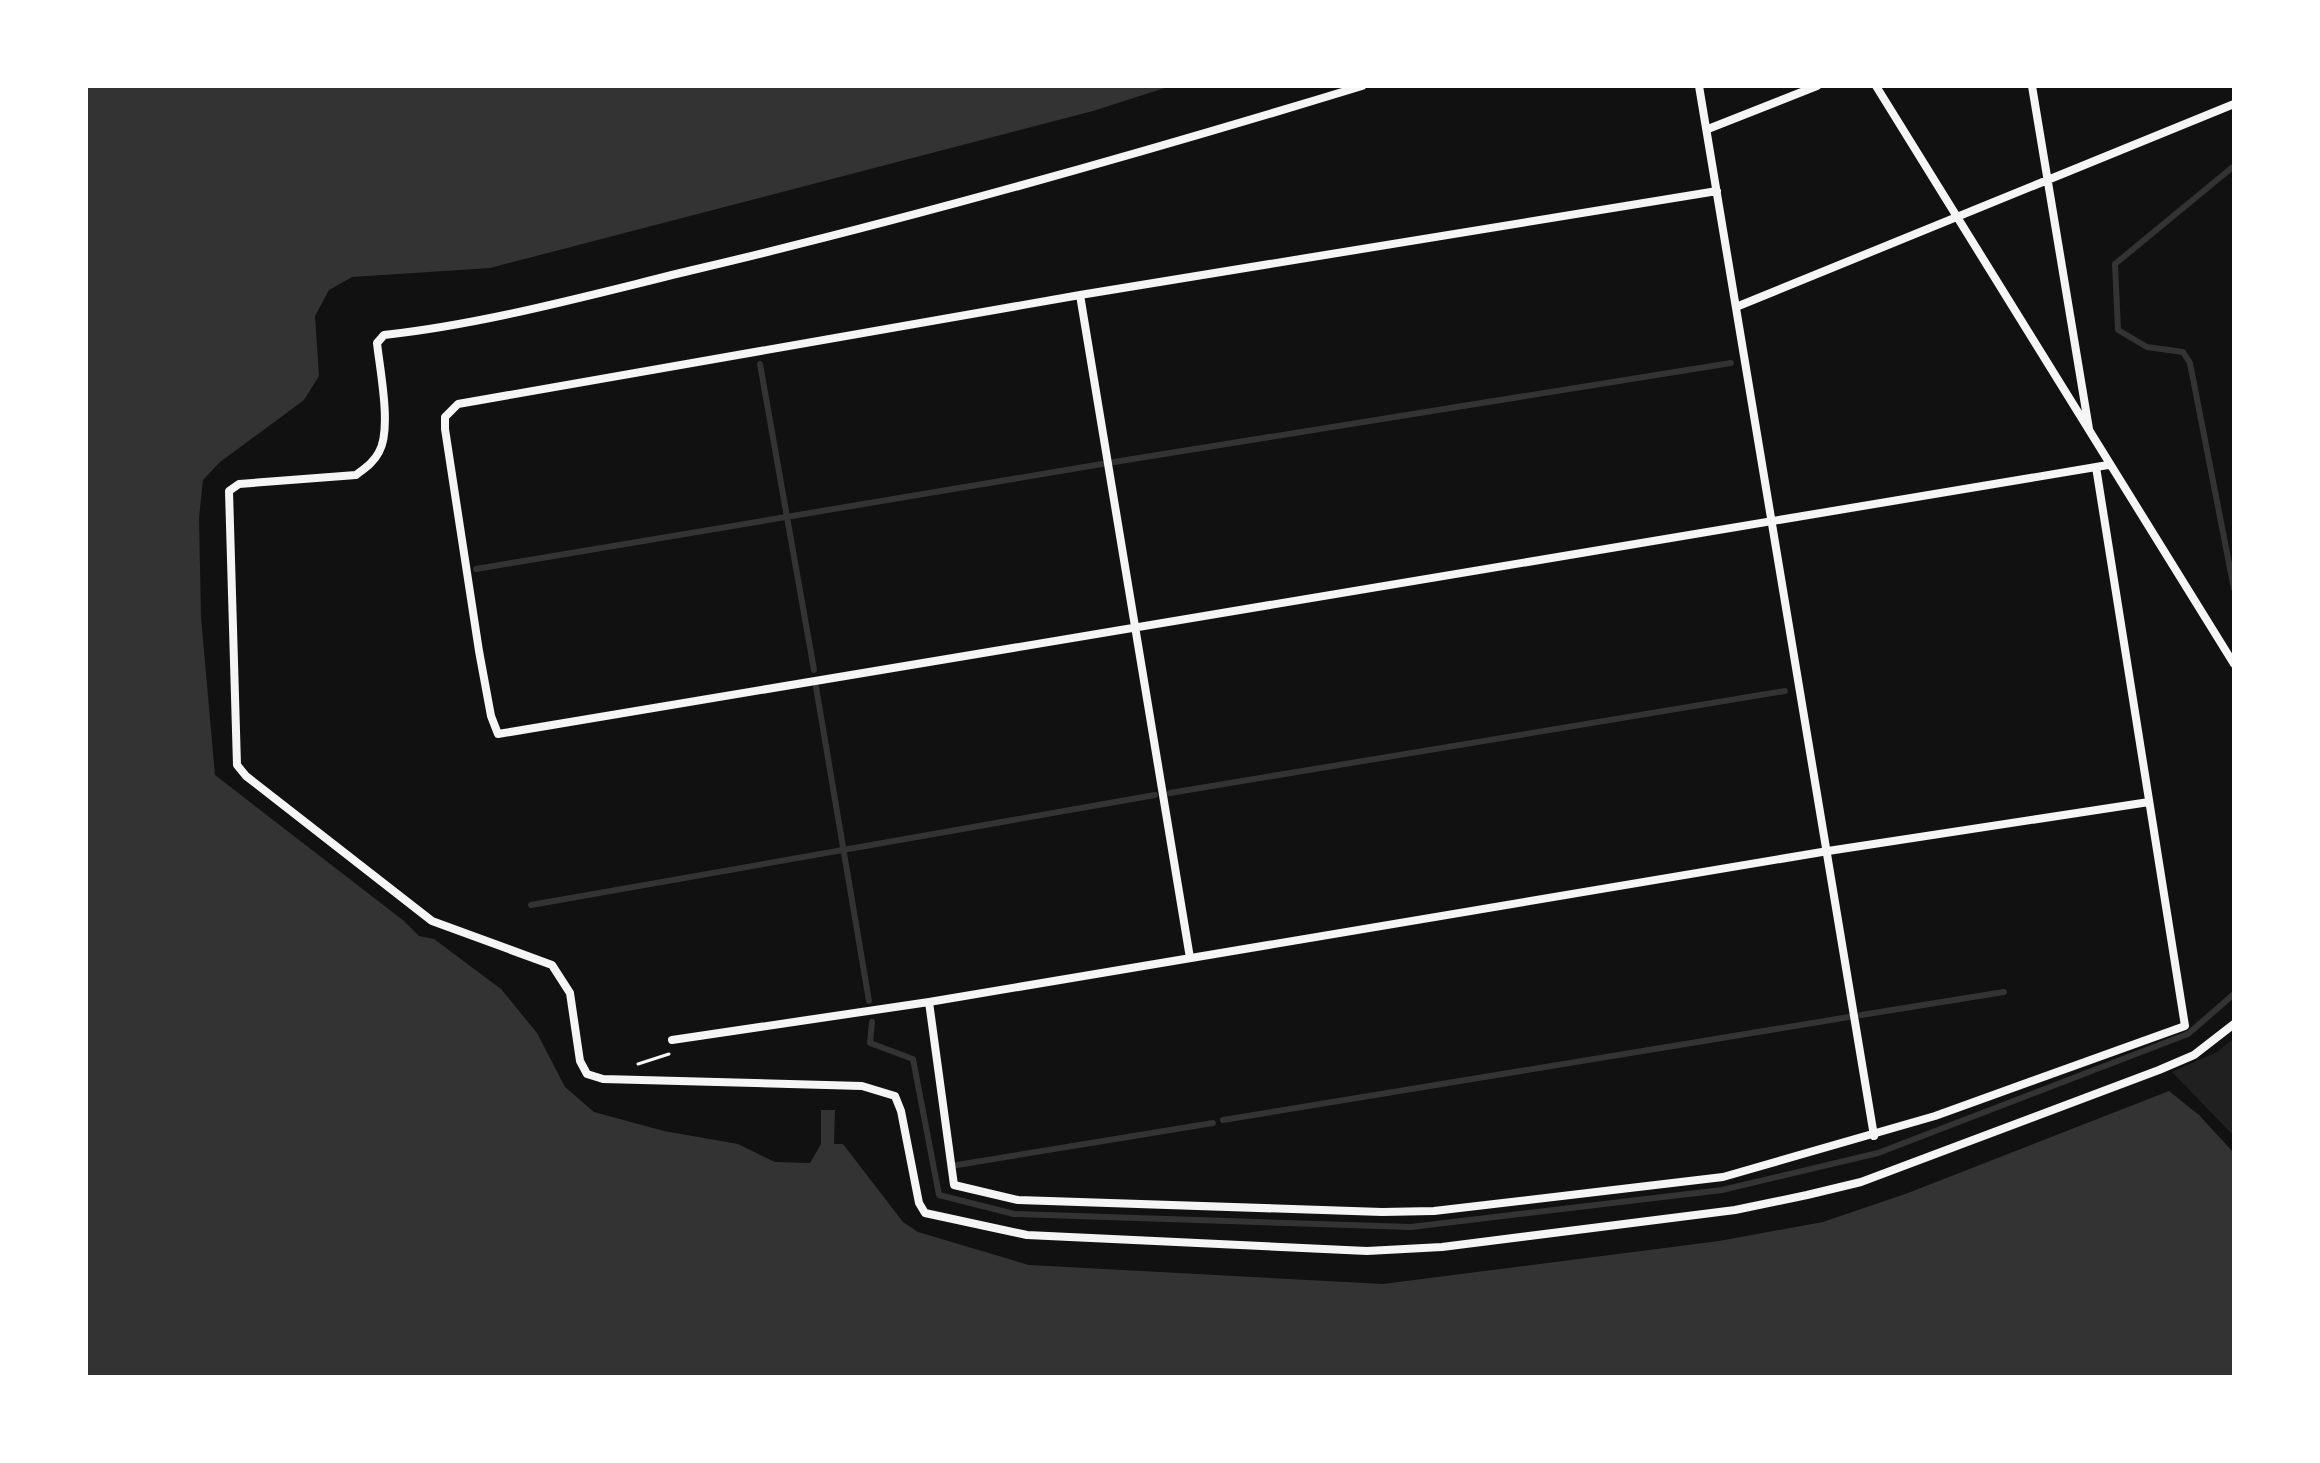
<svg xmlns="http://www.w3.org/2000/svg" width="2320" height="1463" font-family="Quicksand,sans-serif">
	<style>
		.green { fill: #202020 }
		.water { fill: #333 }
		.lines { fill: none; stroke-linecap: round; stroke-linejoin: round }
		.stream { stroke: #333; stroke-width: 6 }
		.path { stroke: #f5f5f5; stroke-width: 3 }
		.minor { stroke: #f5f5f5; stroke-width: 8 }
	</style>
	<rect width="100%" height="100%" fill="#111"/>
	<path class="green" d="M2234,1038V1136L2172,1072L2217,1052Z"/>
	<path class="water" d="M86,86H1171L1093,111L490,268L352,277L329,290L315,316L319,376L304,400L220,462L203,480L199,518L201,617L215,775L404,921L419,936L434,939L501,989L537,1033L565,1087L594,1112L664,1131L738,1144L775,1162L810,1163L821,1144V1110H835L834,1144H843L903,1222L918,1232L1029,1265L1383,1284L1719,1241L1823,1222L1908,1193L2169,1091L2199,1115L2234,1153V1377H86Z"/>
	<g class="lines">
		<path class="stream" d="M2234,166L2115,264L2118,330L2147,347L2183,352L2190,363L2234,589
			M760,364L814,670
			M1114,462L1731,363
			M476,569L1102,464
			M816,687L869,1001
			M1170,793L1785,691
			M531,905L1155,795
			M1861,1015L2004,992
			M872,1022L870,1043L913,1059L939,1195L1014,1214L1411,1227L1722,1190L1878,1153L2188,1034L2234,994
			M1223,1120L1849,1017
			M957,1165L1213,1123"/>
		<path class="path" d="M2234,1055V1058
			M638,1064L669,1054"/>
		<path class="minor" d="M1362,86C1142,153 921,216 697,269C593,294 490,323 384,335L377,343C380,371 392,429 379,452C374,462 365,468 356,475L239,484L229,491L237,765L246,776L432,921L552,965L570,993L580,1061L587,1074L603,1079L862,1086L895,1096L901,1111L919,1203L925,1213L1027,1235L1367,1251L1442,1247L1735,1210L1807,1195L1861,1182L2159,1070L2194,1055L2234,1024
			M1699,86L1874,1136
			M1876,86L2234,664
			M2032,86L2089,429
			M1708,129L1817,86
			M1717,191L1080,295L458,404L445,417V429L479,651L491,716L498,734L2096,467
			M1080,295L1190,958
			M1736,307L2234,104
			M929,1002L954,1185L1018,1200L1382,1212L1434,1211L1723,1177L1935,1116L2185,1026L2096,467L2108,465
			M672,1040L929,1002L1828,851L2149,802"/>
	</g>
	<rect width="2320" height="1463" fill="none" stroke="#ffffff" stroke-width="176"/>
</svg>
